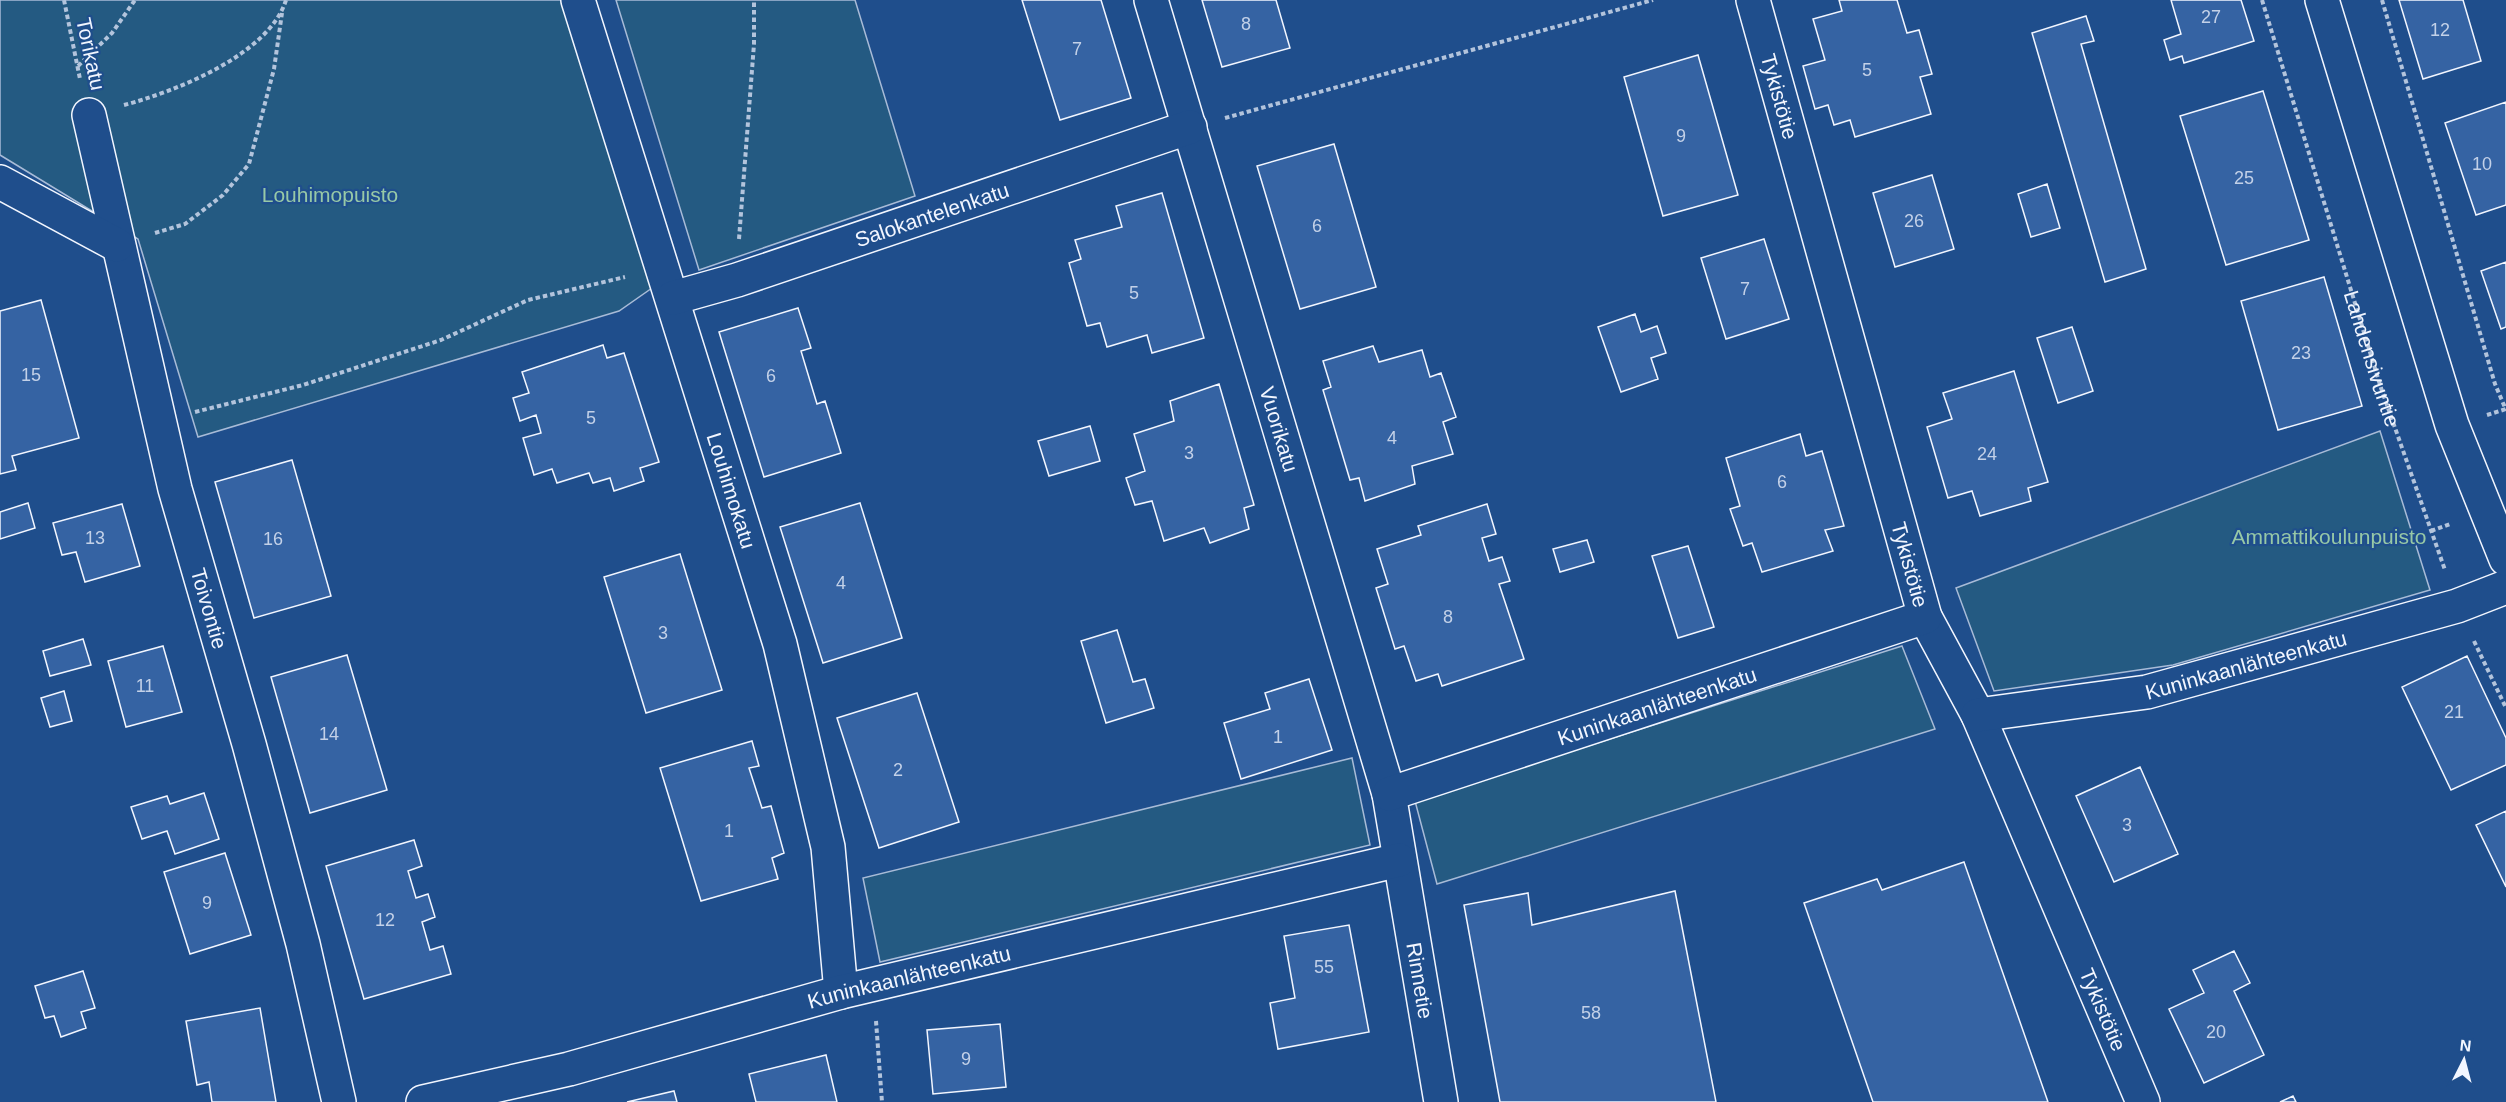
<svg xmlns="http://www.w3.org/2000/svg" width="2506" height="1102" font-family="Arial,sans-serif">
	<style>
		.green { fill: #245a82; stroke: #a8bbd7; stroke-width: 1.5 }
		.building { fill: #3563a3; stroke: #f2f6ff; stroke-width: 1.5 }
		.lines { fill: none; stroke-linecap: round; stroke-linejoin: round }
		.minor-casing { stroke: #f2f6ff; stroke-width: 36 }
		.secondary-casing { stroke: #f2f6ff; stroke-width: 36 }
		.path { stroke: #b3c4dc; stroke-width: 4; stroke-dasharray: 4.5 3; stroke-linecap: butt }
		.minor { stroke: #1f4e8c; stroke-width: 33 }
		.secondary { stroke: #1f4e8c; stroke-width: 33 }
		.labels { text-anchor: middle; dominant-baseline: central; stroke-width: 4.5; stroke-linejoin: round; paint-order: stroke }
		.number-label { font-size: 18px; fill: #c3d1e8 }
		.street-label { font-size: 21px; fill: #f2f6ff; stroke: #1f4e8c }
		.park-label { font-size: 21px; fill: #97c8a6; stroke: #1f4e8c }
	</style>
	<rect width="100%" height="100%" fill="#1f4e8c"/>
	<path class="green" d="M0,0H561L652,288L619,311L198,437L138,239L0,155Z
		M616,0H855L915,196L699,270Z
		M2380,431L2430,590L2173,665L1994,691L1956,588Z
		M1902,646L1935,729L1437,884L1415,801Z
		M1352,758L1370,845L880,962L863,878Z"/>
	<path class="building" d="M1022,0H1101L1131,98L1060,120Z
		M1202,0H1276L1290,48L1222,67Z
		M1839,0H1897L1907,33L1919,30L1932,74L1920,77L1931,114L1855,137L1850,120L1834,125L1828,105L1815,109L1803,66L1825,60L1813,19L1842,11Z
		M2171,0H2241L2254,41L2184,63L2182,56L2170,60L2164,40L2181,34Z
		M2399,0H2463L2481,61L2423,79Z
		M2086,16L2094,41L2081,44L2146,269L2105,282L2032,33Z
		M1698,55L1738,195L1663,216L1624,77Z
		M2263,91L2309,240L2226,265L2180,116Z
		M2506,102V205L2476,215L2445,123Z
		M1334,144L1376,287L1300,309L1257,166Z
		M1932,175L1954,249L1895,267L1873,193Z
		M2047,184L2060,228L2031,237L2018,194Z
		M1162,193L1204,338L1152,353L1147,335L1107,347L1100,323L1087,326L1069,263L1081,259L1075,240L1122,227L1116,206Z
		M1764,239L1789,319L1726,339L1701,258Z
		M2506,262V327L2501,329L2481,271Z
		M2324,277L2362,406L2278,430L2241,301Z
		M41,300L79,438L12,456L16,470L0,474V311Z
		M798,308L811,348L801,351L817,404L825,401L841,453L764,477L719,332Z
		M1635,314L1641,332L1657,326L1666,353L1651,358L1658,379L1621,392L1598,327Z
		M2072,327L2093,391L2058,403L2037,338Z
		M603,345L607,358L624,353L659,462L640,468L644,481L614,491L610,478L593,483L589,473L557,483L552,469L534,475L523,438L541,433L536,415L520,421L513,398L529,393L522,372Z
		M1373,346L1379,362L1422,350L1430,377L1441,373L1456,417L1443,422L1453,454L1412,466L1415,484L1365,501L1359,478L1350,480L1323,390L1331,387L1323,361Z
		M2014,371L2048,482L2028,488L2031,501L1980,516L1972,491L1948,498L1927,427L1952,419L1943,393Z
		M1219,384L1254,505L1244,508L1249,529L1210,543L1204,528L1164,541L1152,501L1135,505L1126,478L1145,471L1134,434L1174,421L1170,401Z
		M1090,426L1100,461L1049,476L1038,441Z
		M1800,434L1806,456L1822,451L1844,526L1825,530L1833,551L1762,572L1752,543L1743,546L1730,509L1740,506L1726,458Z
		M292,460L331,596L254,618L215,482Z
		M28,503L35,528L0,539V512Z
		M860,503L902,638L823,663L780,527Z
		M122,504L140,566L85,582L76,552L62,555L53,523Z
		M1487,504L1496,534L1482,538L1489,561L1502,557L1510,581L1499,584L1524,659L1442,686L1438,674L1416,681L1404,646L1395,649L1376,588L1388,584L1377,549L1421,535L1418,526Z
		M1587,540L1594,562L1560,572L1553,549Z
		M1688,546L1714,627L1678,638L1652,556Z
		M680,554L722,690L646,713L604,577Z
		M1117,630L1133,682L1145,679L1154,708L1106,723L1081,641Z
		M83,639L91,665L50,676L43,651Z
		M163,646L182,712L126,727L108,661Z
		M347,655L387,790L310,813L271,677Z
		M2467,656L2506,738V765L2451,790L2402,687Z
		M1309,679L1332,750L1241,779L1224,723L1270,709L1265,693Z
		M64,691L72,721L50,727L41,698Z
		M917,693L959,822L879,848L837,718Z
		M752,741L759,766L749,768L762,808L771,806L784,853L772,858L778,879L701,901L660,768Z
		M2140,767L2178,854L2114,882L2076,796Z
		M204,793L219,839L175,854L167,831L142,839L131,807L167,796L170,804Z
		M2506,811V887L2476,825Z
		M414,840L422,866L408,871L416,898L428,894L435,917L422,922L430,950L443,946L451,974L364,999L326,866Z
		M225,853L251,935L190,954L164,872Z
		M1964,862L2048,1102H1873L1804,903L1877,879L1882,890Z
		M1675,891L1716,1102H1500L1464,905L1528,893L1532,925Z
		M1349,925L1369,1032L1278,1049L1270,1003L1295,998L1284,936Z
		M2234,951L2250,983L2234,991L2264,1055L2204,1083L2169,1009L2204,993L2193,970Z
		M83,971L95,1008L81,1012L86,1028L61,1037L54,1016L45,1018L35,986Z
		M260,1008L276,1102H212L209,1082L197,1085L186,1021Z
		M1000,1024L1006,1087L933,1094L927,1030Z
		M826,1055L837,1102H756L749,1074Z
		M674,1091L677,1102H627Z
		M2293,1096L2296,1102H2280Z"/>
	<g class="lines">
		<defs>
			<g id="minor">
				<path id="s2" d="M578,0L780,644L828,847L841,992"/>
				<path id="s3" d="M1151,0L1389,794L1441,1102"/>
				<path id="s4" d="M1753,0L1925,617L1978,715L2143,1102"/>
				<path id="s5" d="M89,115L175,489L249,744L303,944L339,1102"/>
				<path d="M0,182L117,245"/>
				<path id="s6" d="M673,298L737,280L1190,127"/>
				<path id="s7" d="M1978,715L2147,692L2457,606L2506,587"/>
				<path id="s8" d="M1389,794L1925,617"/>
				<path id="s9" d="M423,1102L569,1069L841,992L1399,860"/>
			</g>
			<path id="secondary" d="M2322,0L2452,425L2506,559"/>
		</defs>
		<use href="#minor" class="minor-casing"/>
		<use href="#secondary" class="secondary-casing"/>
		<g class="path">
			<path d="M64,0L80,79"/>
			<path id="s1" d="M2262,0L2381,388L2445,570"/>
			<path d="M2382,0L2495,384L2506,410"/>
			<path d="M78,66L112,33L135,0"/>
			<path d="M124,105C174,92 269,55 286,0"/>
			<path d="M1225,118L1653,0"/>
			<path d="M155,233L185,224L223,195L249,164L274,69L282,13"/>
			<path d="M739,239L754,44V0"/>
			<path d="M195,412L303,385L441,340L528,300L625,277"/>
			<path d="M2487,415L2506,409"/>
			<path d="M2431,531L2450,524"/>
			<path d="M2474,641L2506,708"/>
			<path d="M876,1021L882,1102"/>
		</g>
		<use href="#minor" class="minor"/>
		<use href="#secondary" class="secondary"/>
	</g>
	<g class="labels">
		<g class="number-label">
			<text x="2211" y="17">27</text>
			<text x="1246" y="24">8</text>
			<text x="2440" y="30">12</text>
			<text x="1077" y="49">7</text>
			<text x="1867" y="70">5</text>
			<text x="1681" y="136">9</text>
			<text x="2482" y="164">10</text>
			<text x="2244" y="178">25</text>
			<text x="1914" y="221">26</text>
			<text x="1317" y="226">6</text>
			<text x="1745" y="289">7</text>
			<text x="1134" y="293">5</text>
			<text x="2301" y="353">23</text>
			<text x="31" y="375">15</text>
			<text x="771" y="376">6</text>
			<text x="591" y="418">5</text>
			<text x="1392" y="438">4</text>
			<text x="1189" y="453">3</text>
			<text x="1987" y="454">24</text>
			<text x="1782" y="482">6</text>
			<text x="95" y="538">13</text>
			<text x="273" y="539">16</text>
			<text x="841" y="583">4</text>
			<text x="1448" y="617">8</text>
			<text x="663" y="633">3</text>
			<text x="145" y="686">11</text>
			<text x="2454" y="712">21</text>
			<text x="329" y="734">14</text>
			<text x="1278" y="737">1</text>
			<text x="898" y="770">2</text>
			<text x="2127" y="825">3</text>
			<text x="729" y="831">1</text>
			<text x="207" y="903">9</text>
			<text x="385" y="920">12</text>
			<text x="1324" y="967">55</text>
			<text x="1591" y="1013">58</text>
			<text x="2216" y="1032">20</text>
			<text x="966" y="1059">9</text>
		</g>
		<g class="street-label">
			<text transform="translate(91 54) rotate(78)">Torikatu</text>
			<text stroke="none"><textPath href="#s4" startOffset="100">Tykistötie</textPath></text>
			<text stroke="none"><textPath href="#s6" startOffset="272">Salokantelenkatu</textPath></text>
			<text stroke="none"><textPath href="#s1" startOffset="375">Lahdensivuntie</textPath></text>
			<text stroke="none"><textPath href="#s3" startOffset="448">Vuorikatu</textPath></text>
			<text stroke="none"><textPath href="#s2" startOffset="514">Louhimokatu</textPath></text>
			<text stroke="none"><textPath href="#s4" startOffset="586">Tykistötie</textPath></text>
			<text stroke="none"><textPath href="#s5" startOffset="508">Toivontie</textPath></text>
			<text stroke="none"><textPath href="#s7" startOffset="273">Kuninkaanlähteenkatu</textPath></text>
			<text stroke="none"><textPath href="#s8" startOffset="282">Kuninkaanlähteenkatu</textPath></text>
			<text stroke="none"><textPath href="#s9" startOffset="502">Kuninkaanlähteenkatu</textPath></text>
			<text stroke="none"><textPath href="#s3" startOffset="1018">Rinnetie</textPath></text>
			<text stroke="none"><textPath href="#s4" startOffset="1072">Tykistötie</textPath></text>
		</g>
		<g class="park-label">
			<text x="330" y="194">Louhimopuisto</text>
			<text x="2329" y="536">Ammattikoulunpuisto</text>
		</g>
	</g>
	<g transform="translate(2464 1060) rotate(6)" stroke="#1f4e8c" stroke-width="4.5" paint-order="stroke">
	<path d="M0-4.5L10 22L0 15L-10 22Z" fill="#f2f6ff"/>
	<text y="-9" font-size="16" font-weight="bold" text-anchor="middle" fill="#f2f6ff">N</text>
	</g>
</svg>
